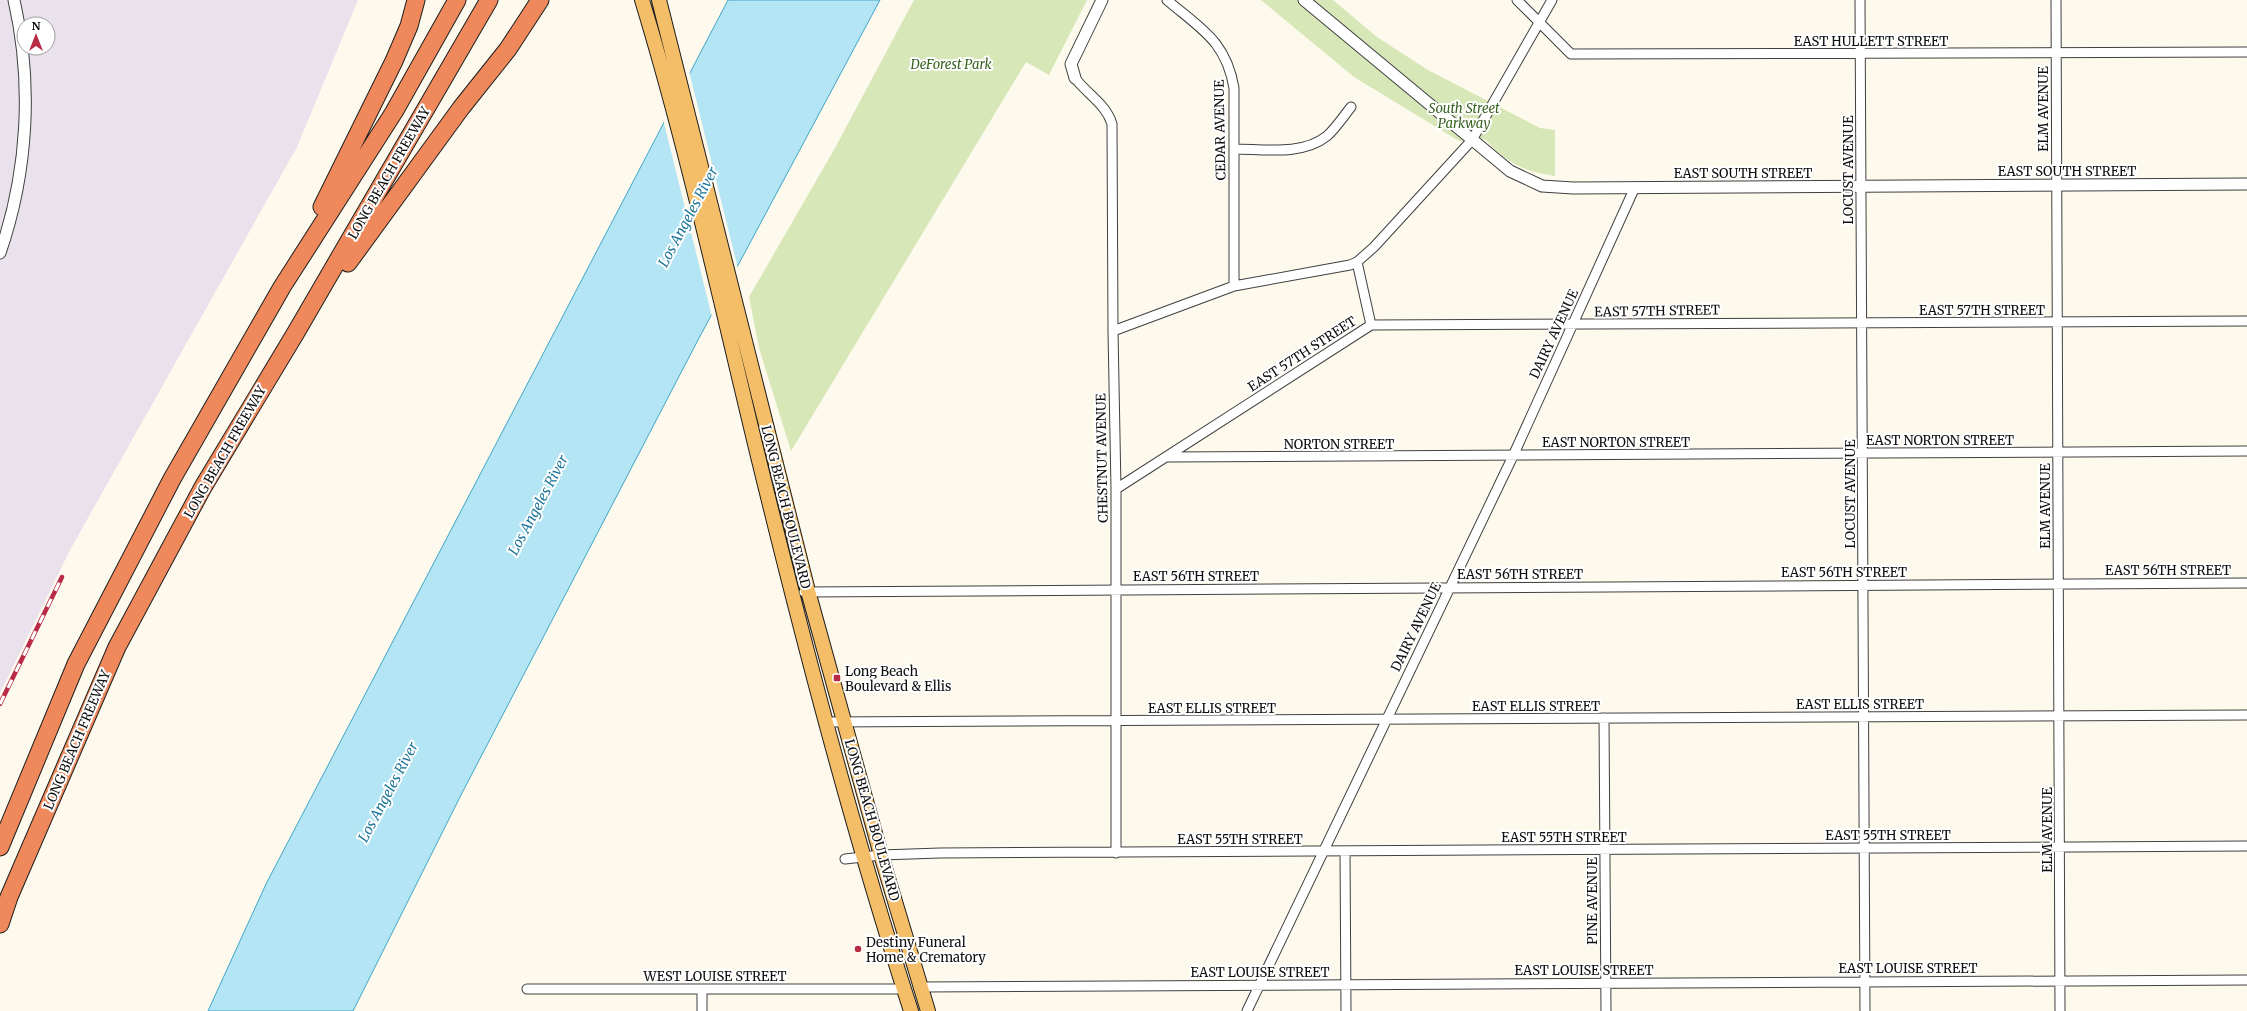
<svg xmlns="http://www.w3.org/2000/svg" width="2247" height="1011" font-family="Merriweather,serif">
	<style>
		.industrial { fill: #e9e1eb; fill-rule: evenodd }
		.green { fill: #d7e7b8 }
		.water { fill: #b4e5f4; stroke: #3ea5c8 }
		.pier { fill: #fef9ed }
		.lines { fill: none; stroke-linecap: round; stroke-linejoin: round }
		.minor-casing { stroke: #404040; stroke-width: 11 }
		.tertiary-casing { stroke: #404040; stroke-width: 13 }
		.primary-casing { stroke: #1e1e1e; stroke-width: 16 }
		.motorway-casing { stroke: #1e1e1e; stroke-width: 19 }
		.minor { stroke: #fff; stroke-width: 9 }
		.tertiary { stroke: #fff; stroke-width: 11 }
		.primary { stroke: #f4be68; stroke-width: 14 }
		.motorway { stroke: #ef895b; stroke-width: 17 }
		.rail-casing { stroke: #b82a45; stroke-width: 4.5 }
		.rail { stroke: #fff; stroke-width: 3; stroke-dasharray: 9; stroke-linecap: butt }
		.poi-dot { fill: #b82a45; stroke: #fff; stroke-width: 1.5 }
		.labels { text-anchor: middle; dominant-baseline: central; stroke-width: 4; stroke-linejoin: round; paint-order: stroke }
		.street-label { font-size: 13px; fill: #0d0d0d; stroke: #fff }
		.park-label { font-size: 13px; font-style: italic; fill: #376220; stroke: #fff }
		.poi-label { font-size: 13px; fill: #0d0d0d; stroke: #fff; text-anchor: start }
		.water-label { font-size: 14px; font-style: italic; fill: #1b759a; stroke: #fff }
	</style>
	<rect width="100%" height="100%" fill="#fef9ed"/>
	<path class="industrial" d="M0,0H358L297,147L70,550L0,693ZM24,24H48V48H24Z"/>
	<path class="green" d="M914,0H1087L1049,75L1026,62L791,451L759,348L749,297L835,148Z
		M1261,0H1333L1377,37L1428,70L1540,128L1555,130V176C1523,171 1507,163 1485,139L1459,141L1354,77Z"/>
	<path class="water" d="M728,0H880L698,340L461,795L353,1011H208L266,884Z"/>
	<path class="pier" d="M689,71L738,269L712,317L663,119Z"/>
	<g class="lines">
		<defs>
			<path id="minor" d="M1167,0C1201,29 1226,41 1234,88V286
				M1517,0L1571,54L2247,52
				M1860,0L1865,1011
				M2056,0L2060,1011
				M1075,78C1088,95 1106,104 1112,124L1113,331L1116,489V853
				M1234,149C1263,149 1302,156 1327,136C1336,128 1343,117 1351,107
				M1357,262L1371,325
				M1113,331L1234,286L1350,265L1357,262L1374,247L1472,140L1552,0
				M1166,457L2247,451
				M1116,489L1371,325L2247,321
				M804,592L2247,583
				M1604,718L1606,1011
				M825,722L2247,715
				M1345,851L1346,1011
				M845,859L881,855L940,853L2247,846
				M921,987L2247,980
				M527,989H904
				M702,1011V989
				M1247,1011L1513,456L1635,187"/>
			<path id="tertiary" d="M1304,0L1510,171L1542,186L1573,188L2247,184
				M1075,78L1071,64L1102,0
				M0,253C28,172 33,83 14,0"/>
			<path id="primary" d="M642,0C687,148 720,299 756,448C802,637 851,826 911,1011
				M659,0L808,591L881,855L928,1011"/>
			<path id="motorway" d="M322,207L394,61L409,26L416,0
				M348,263L461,108L508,49L540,0
				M0,847L76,664L172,479L282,287L394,112L457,0
				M0,924L9,897L117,647L203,487L295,334L489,0"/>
		</defs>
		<use href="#minor" class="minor-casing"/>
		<use href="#tertiary" class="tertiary-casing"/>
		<use href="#primary" class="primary-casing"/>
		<use href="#motorway" class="motorway-casing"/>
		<use href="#minor" class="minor"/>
		<use href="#tertiary" class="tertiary"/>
		<use href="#primary" class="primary"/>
		<use href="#motorway" class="motorway"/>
		<defs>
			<path id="rail" d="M0,704L62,577"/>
		</defs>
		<use href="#rail" class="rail-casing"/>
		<use href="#rail" class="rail"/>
	</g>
	<g class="poi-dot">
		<rect x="833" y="674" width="8" height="8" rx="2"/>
		<circle cx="858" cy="949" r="4"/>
	</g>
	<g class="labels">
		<g class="street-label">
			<text x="1871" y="41">EAST HULLETT STREET</text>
			<text transform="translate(2043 109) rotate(-90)">ELM AVENUE</text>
			<text transform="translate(1220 130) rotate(-91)">CEDAR AVENUE</text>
			<text transform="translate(1848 170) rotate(-90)">LOCUST AVENUE</text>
			<text x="2067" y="171">EAST SOUTH STREET</text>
			<text transform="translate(389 173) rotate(-60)">LONG BEACH FREEWAY</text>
			<text x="1743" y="173">EAST SOUTH STREET</text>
			<text x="1982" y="310">EAST 57TH STREET</text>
			<text transform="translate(1657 311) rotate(-1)">EAST 57TH STREET</text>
			<text transform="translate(1554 334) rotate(-65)">DAIRY AVENUE</text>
			<text transform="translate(1302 354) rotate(-33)">EAST 57TH STREET</text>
			<text x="1940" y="440">EAST NORTON STREET</text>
			<text x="1616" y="442">EAST NORTON STREET</text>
			<text x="1339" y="444">NORTON STREET</text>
			<text transform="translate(225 452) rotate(-60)">LONG BEACH FREEWAY</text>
			<text transform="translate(1102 458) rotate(-91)">CHESTNUT AVENUE</text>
			<text transform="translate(1850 494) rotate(-90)">LOCUST AVENUE</text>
			<text transform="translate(2045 506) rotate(-90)">ELM AVENUE</text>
			<text transform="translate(786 507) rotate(76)">LONG BEACH BOULEVARD</text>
			<text x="2168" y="570">EAST 56TH STREET</text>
			<text x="1844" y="572">EAST 56TH STREET</text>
			<text x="1520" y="574">EAST 56TH STREET</text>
			<text x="1196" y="576">EAST 56TH STREET</text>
			<text transform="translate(1416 627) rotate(-64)">DAIRY AVENUE</text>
			<text x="1860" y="704">EAST ELLIS STREET</text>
			<text x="1536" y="706">EAST ELLIS STREET</text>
			<text x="1212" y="708">EAST ELLIS STREET</text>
			<text transform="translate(77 740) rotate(-67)">LONG BEACH FREEWAY</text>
			<text transform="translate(872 820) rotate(74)">LONG BEACH BOULEVARD</text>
			<text transform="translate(2047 830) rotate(-90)">ELM AVENUE</text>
			<text x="1888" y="835">EAST 55TH STREET</text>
			<text x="1564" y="837">EAST 55TH STREET</text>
			<text x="1240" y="839">EAST 55TH STREET</text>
			<text transform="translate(1592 901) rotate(-90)">PINE AVENUE</text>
			<text x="1908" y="968">EAST LOUISE STREET</text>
			<text x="1584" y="970">EAST LOUISE STREET</text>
			<text x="1260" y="972">EAST LOUISE STREET</text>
			<text x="715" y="976">WEST LOUISE STREET</text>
		</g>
		<g class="park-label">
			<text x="951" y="64">DeForest Park</text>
			<text x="1464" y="108">South Street<tspan x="1464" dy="15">Parkway</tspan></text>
		</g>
		<g class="poi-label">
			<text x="845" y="671">Long Beach<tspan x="845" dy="15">Boulevard &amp; Ellis</tspan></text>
			<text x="866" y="942">Destiny Funeral<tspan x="866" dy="15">Home &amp; Crematory</tspan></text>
		</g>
		<g class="water-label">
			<text transform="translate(688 217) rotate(-62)">Los Angeles River</text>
			<text transform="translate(538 505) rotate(-62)">Los Angeles River</text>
			<text transform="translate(388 792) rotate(-62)">Los Angeles River</text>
		</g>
	</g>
	<g transform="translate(36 36)"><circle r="19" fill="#ffffff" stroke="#9e9e9e"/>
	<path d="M0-3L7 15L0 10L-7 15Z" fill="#b82a45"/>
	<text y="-6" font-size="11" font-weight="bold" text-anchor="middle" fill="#0d0d0d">N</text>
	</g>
</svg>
